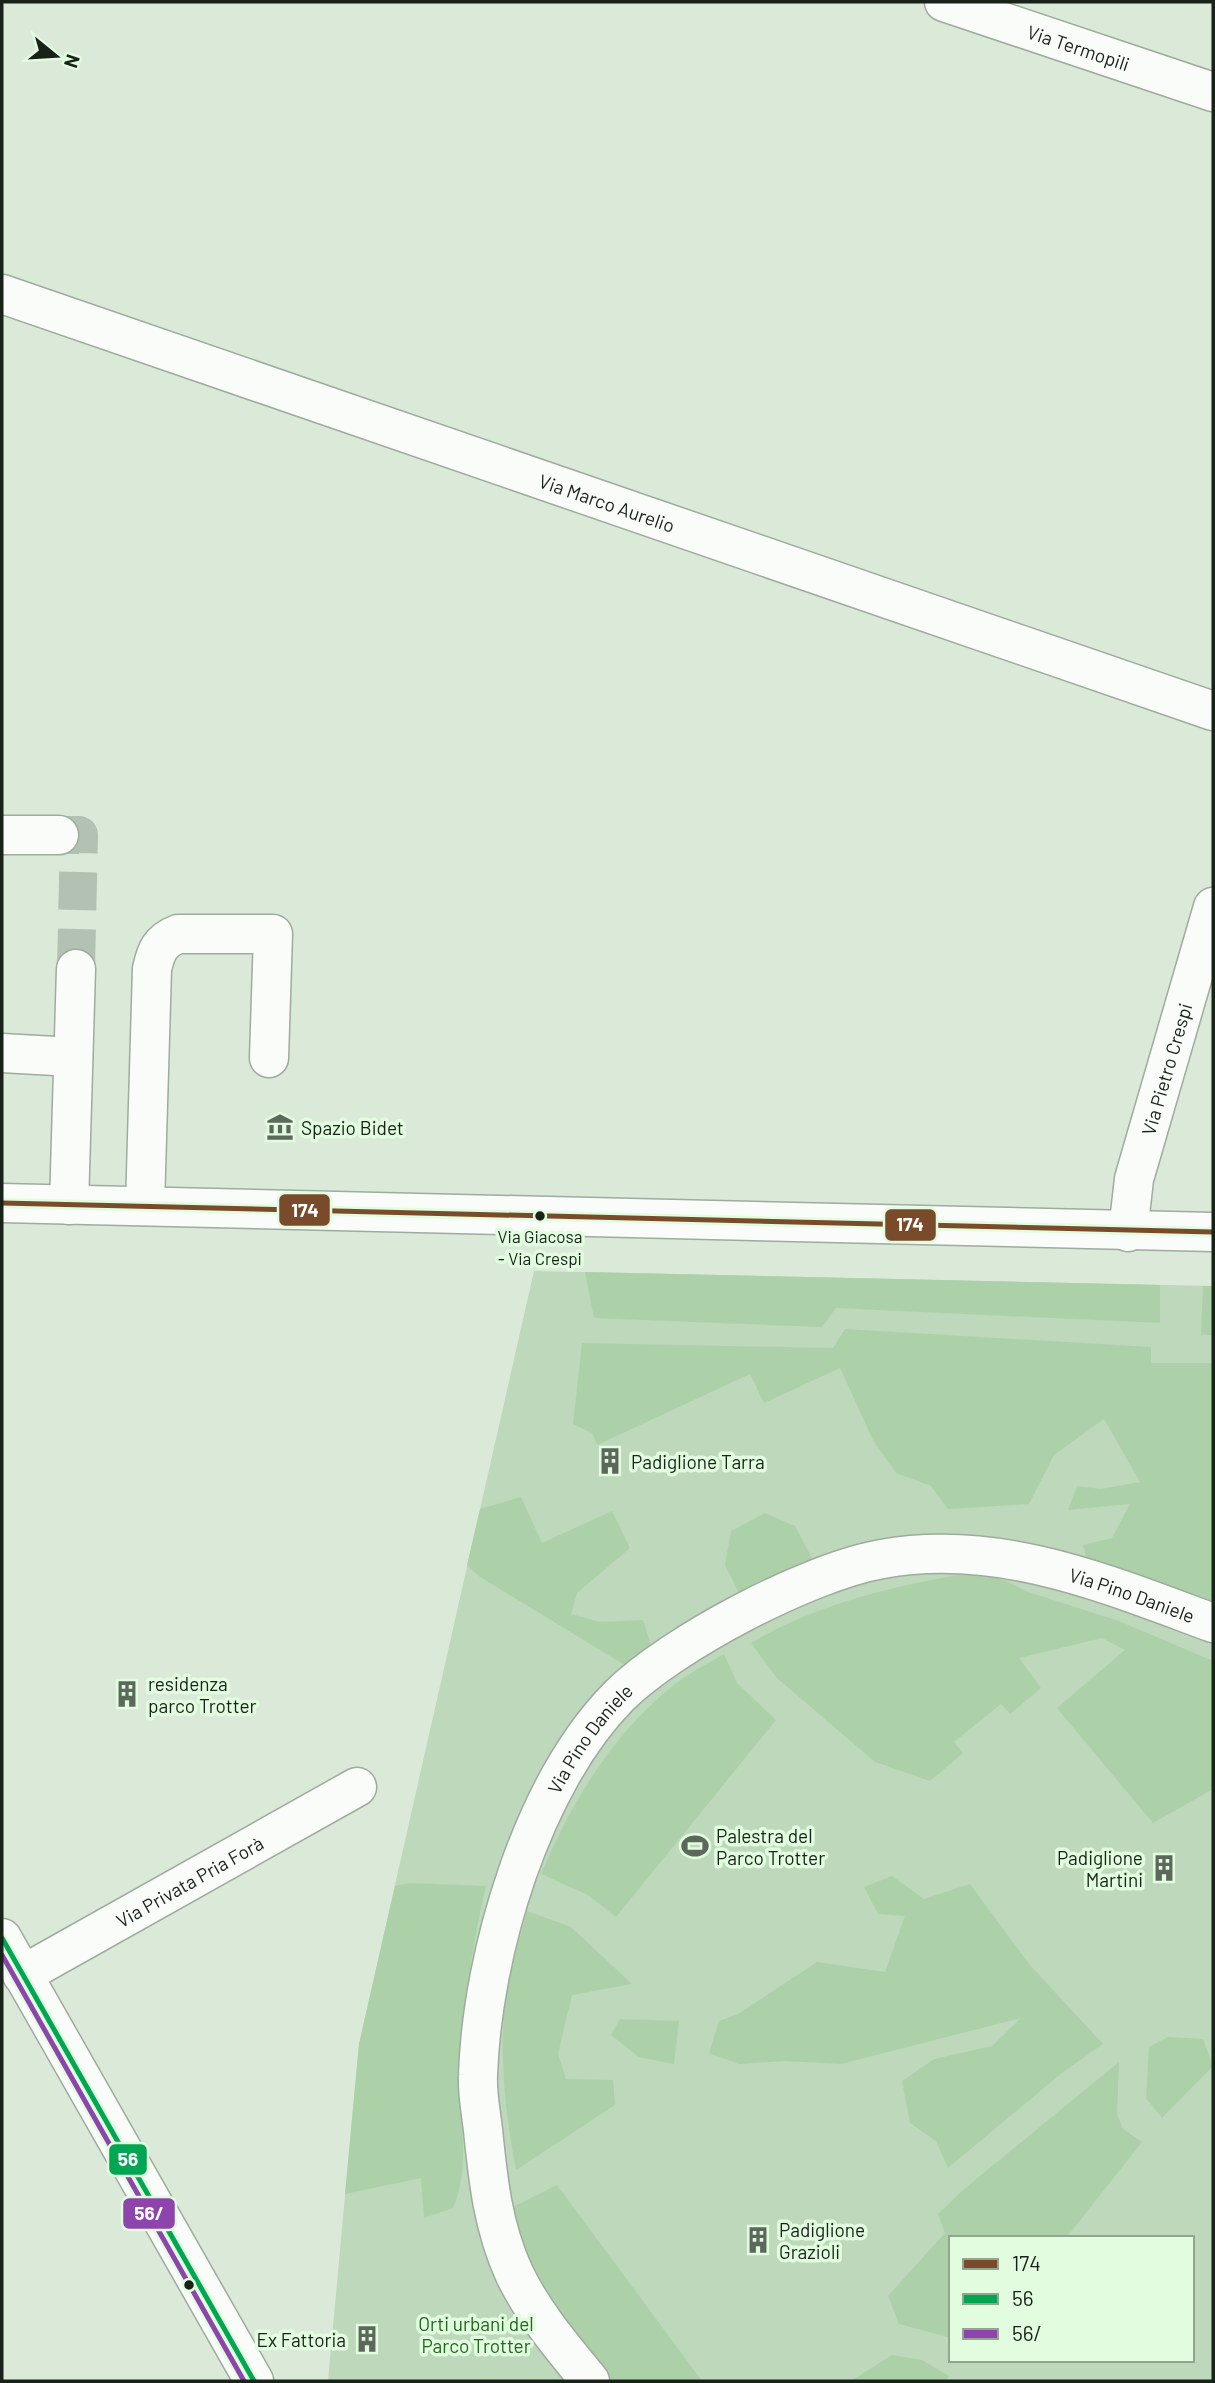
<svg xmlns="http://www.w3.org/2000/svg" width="1215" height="2383" font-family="Barlow,sans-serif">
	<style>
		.green { fill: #bdd8ba; fill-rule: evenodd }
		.forest { fill: #acd1a9 }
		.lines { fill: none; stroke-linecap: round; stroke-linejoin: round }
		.minor-tunnel { stroke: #b3c1b2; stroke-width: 38; stroke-dasharray: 38 19; stroke-linecap: butt }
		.minor-casing { stroke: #9fab9e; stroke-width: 41 }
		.minor { stroke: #f9fcf9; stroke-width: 38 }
		.bus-1-casing { stroke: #e2fcdf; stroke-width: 10 }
		.bus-2-casing { stroke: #e2fcdf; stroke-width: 10 }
		.bus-3-casing { stroke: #e2fcdf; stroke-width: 10 }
		.bus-1 { stroke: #7a4b2a; stroke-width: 5 }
		.bus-2 { stroke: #00a651; stroke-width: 5 }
		.bus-3 { stroke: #8e44ad; stroke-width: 5 }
		.bus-dot { fill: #182218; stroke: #e2fcdf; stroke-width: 2.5 }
		.labels { text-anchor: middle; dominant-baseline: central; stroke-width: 7; stroke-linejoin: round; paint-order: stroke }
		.bus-label { font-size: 17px; fill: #182218; stroke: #e2fcdf }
		.street-label { font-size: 19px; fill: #182218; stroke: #e2fcdf }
		.poi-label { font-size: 19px; fill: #182218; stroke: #e2fcdf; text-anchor: start }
		.park-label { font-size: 19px; fill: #1e691c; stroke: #e2fcdf }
		.line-badge { stroke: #e2fcdf; stroke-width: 2.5 }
		.badge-label { font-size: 19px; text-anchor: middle; font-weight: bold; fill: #fff }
	</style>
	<rect width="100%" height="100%" fill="#dae9d8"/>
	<path class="green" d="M534,1271L1213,1286V2381H328L359,2044ZM951,2238H1192V2360H951Z"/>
	<path class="forest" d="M585,1272L1160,1285V1323L836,1308L822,1327L594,1318Z
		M1203,1286H1213V1335H1201Z
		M845,1329L1151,1347V1363H1213V1605L1158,1582L1087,1560L1083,1545L1112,1538L1130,1504L1068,1510L1077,1486L1101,1489L1140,1482L1104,1419L1054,1455L1029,1504L948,1509L931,1486L896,1473L873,1440L840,1368L764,1403L750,1374L597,1445L592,1433L573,1424L582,1343L833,1348Z
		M521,1497L542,1543L612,1511L630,1548L577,1593L571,1614L600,1622L643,1620L652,1649L628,1667L480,1577L467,1565L480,1509Z
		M765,1513L795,1526L814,1562L742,1599L725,1565L731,1531Z
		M984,1570L1028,1592L1119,1621L1213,1661V1789L1153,1823L1057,1708L1125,1650L1102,1638L1019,1658L1041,1688L1010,1714L1001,1704L954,1742L963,1753L930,1781L875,1762L777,1678L751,1643C824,1600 902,1585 984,1570Z
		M724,1654L737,1683L776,1720L616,1917L588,1895L541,1874C572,1801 616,1727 682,1679C695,1670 710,1662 724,1654Z
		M892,1876L924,1899L970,1884L1029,1964L1103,2044L1063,2072L948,2168L936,2141L910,2123L902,2081L934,2059L992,2046L1021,2018L841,2064L784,2061L739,2064L709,2053L719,2021L738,2014L817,1962L885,1972L905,1916L878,1914L864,1887Z
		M410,1883L486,1886C471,1949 463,2011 461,2076C459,2118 471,2169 453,2208L424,2218L421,2178L345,2194L359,2044L395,1886Z
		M527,1911L571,1927L632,1984L572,1995L558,2054L566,2079L613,2080L615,2105L516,2170C505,2115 497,2040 508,1985C513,1960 521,1935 527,1911Z
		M620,2019L679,2021L674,2064L639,2057L611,2035Z
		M1168,2037L1203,2039L1213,2066L1162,2118L1146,2098L1149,2047Z
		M1119,2062L1117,2114L1123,2129L1142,2142L1066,2238H951V2338L899,2324L888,2296L945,2233L938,2214L963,2190Z
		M557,2185L702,2381H608L526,2265L509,2209Z
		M892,2355L922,2360L949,2376L945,2381H851Z"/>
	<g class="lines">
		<path class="minor-tunnel" d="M59,835H79L76,969"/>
		<defs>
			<g id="minor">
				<path id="s1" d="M944,2L1213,92"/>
				<path id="s2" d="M2,294L1213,711"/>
				<path d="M2,835H59"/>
				<path d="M2,1053L73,1057"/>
				<path d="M2,1203L1213,1232"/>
				<path d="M69,1205L76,969"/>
				<path d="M145,1206L152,969C156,951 160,941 178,934H273L269,1058"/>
				<path id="s3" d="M1128,1232L1134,1179L1213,907"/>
				<path d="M2,1938L254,2381"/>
				<path id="s4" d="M22,1975L357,1787"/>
				<path id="s5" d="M590,2381C562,2347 533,2313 514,2273C493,2227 488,2180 483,2130C481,2112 477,2093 478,2075C482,1954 532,1784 619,1696C673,1643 808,1572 882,1559C999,1538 1107,1584 1213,1623"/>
			</g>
		</defs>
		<use href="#minor" class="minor-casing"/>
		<use href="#minor" class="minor"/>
		<defs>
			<path id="bus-1" d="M2,1203L1213,1232"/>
			<path id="bus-2" d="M2,1938L254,2381"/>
			<path id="bus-3" d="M2,1955L244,2381"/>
		</defs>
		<use href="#bus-1" class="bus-1-casing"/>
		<use href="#bus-2" class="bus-2-casing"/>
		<use href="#bus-3" class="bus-3-casing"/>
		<use href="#bus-1" class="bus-1"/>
		<use href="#bus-2" class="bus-2"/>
		<use href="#bus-3" class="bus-3"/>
	</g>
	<defs>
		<symbol id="museum-bare" viewBox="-9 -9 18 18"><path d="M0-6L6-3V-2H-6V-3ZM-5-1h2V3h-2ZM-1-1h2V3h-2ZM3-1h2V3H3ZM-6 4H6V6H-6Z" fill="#5c685b" stroke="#e2fcdf" stroke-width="2.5" paint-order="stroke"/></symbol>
		<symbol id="building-bare" viewBox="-9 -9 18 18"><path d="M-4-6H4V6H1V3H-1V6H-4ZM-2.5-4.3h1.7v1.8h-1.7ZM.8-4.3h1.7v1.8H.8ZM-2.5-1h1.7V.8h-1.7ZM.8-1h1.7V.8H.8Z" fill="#5c685b" stroke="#e2fcdf" stroke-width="2.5" paint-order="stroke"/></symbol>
		<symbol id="stadium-bare" viewBox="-9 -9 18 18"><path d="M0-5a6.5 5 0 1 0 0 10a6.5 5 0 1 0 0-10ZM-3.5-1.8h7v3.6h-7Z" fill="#5c685b" stroke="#e2fcdf" stroke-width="2.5" paint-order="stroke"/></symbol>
	</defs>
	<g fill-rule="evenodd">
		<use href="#museum-bare" x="261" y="1108" width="38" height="38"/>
		<use href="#building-bare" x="591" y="1442" width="38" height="38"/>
		<use href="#building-bare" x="108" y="1675" width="38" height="38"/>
		<use href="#stadium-bare" x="676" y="1827" width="38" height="38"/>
		<use href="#building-bare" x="1145" y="1849" width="38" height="38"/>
		<use href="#building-bare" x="739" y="2221" width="38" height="38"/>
		<use href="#building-bare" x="348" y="2320" width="38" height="38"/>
	</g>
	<g class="bus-dot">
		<circle cx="540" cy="1216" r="6"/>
		<circle cx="189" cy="2285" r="6"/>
	</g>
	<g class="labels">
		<g class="bus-label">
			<text x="540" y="1236">Via Giacosa<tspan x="540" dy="22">- Via Crespi</tspan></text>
		</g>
		<g class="street-label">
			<text stroke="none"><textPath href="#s1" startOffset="142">Via Termopili</textPath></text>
			<text stroke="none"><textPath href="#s2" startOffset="640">Via Marco Aurelio</textPath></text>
			<text stroke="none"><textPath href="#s3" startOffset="168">Via Pietro Crespi</textPath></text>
			<text stroke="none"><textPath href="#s5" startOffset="1302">Via Pino Daniele</textPath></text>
			<text stroke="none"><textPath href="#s5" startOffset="695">Via Pino Daniele</textPath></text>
			<text stroke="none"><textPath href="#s4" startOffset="192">Via Privata Pria Forà</textPath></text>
		</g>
		<g class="poi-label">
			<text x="301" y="1127">Spazio Bidet</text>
			<text x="631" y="1461">Padiglione Tarra</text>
			<text x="148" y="1683">residenza<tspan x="148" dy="22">parco Trotter</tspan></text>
			<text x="716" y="1835">Palestra del<tspan x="716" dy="22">Parco Trotter</tspan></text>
			<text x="1143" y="1857" text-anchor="end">Padiglione<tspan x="1143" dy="22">Martini</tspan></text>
			<text x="779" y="2229">Padiglione<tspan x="779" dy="22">Grazioli</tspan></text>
			<text x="346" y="2339" text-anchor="end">Ex Fattoria</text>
		</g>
		<g class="park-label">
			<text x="476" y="2323">Orti urbani del<tspan x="476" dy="22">Parco Trotter</tspan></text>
		</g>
	</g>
	<g class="line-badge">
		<rect x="278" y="1193" width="53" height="34" rx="7" fill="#7a4b2a"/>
		<rect x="884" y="1208" width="53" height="34" rx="7" fill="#7a4b2a"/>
		<rect x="108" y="2143" width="40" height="33" rx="7" fill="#00a651"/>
		<rect x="122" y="2197" width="54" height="33" rx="7" fill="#8e44ad"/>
	</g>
	<g class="badge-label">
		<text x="305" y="1217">174</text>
		<text x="910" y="1231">174</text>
		<text x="128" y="2166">56</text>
		<text x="149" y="2220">56/</text>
	</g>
	<rect width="1215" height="2383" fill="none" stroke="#182218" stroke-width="7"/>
	<rect x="949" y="2236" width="245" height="126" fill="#e2fcdf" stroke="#91a58f" stroke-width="2"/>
	<rect x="963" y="2259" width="35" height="10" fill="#7a4b2a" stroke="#91a58f" stroke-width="2"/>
	<text x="1012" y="2271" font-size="21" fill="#182218">174</text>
	<rect x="963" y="2294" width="35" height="10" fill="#00a651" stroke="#91a58f" stroke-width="2"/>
	<text x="1012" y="2306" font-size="21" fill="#182218">56</text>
	<rect x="963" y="2329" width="35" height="10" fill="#8e44ad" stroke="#91a58f" stroke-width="2"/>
	<text x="1012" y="2341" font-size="21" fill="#182218">56/</text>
	<g transform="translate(56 56) rotate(108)" stroke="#e2fcdf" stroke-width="5" paint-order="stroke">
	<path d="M0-5L12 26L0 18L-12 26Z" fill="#182218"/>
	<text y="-10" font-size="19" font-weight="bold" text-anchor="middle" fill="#182218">N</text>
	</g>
</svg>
